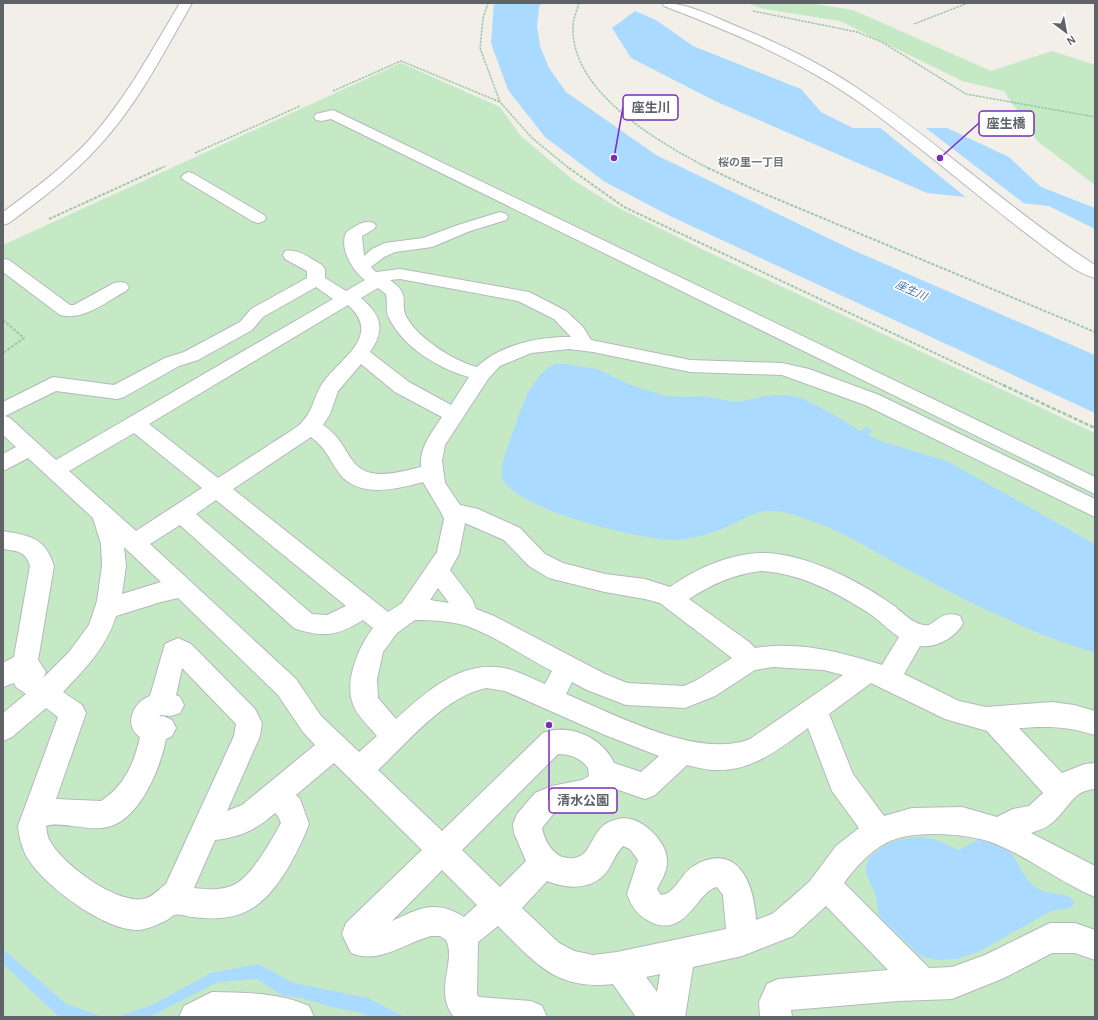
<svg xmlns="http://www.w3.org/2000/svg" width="1098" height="1020" font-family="Overpass,'Noto Sans JP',sans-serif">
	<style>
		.green { fill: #c5e8c5 }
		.water { fill: #aadaff }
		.pier { fill: #f1efe8 }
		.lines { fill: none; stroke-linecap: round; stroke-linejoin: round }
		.minor-casing { stroke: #b5b8bc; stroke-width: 2 }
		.path-far2 { stroke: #9cc7a9; stroke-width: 1.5; stroke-dasharray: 2.5 1; stroke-linecap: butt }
		.path-far1 { stroke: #9cc7a9; stroke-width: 2; stroke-dasharray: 3 1.5; stroke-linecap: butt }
		.path { stroke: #9cc7a9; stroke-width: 2.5; stroke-dasharray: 4 2; stroke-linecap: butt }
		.minor { fill: #fff; fill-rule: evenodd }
		.labels { text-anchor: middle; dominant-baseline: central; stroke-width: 3.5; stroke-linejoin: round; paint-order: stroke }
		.far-neighbourhood-label { font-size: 11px; font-weight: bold; fill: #70757a; stroke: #fff }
		.far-water-label { font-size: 11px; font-style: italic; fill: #4174aa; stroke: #fff }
		.leader { fill: none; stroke: #7b2cbf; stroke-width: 1.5 }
		.callout-dot { fill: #7b2cbf; stroke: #fff; stroke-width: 1.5 }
		.callout { fill: #fff; stroke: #7b2cbf; stroke-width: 1.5 }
		.callout-label { font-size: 13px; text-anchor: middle; font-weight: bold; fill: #5f6368 }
	</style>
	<rect width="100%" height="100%" fill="#f1efe8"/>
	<path class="green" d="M746,3H809L853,10L991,71L1052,51L1095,65V185L1037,141L1004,91L962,81L840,21L764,9Z
		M401,63L500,107L521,136L573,180L615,206L708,252L1095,433V1017H3V245Z"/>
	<path class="water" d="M494,3H542L539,7L537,26L540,46L549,68L566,92L656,155L855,251L1095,355V413L670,216L605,182L545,137L508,90L491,43Z
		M635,11L656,20L693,46L801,89L821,112L853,128H947L1009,157L1041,187L1095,208V229L1049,206L927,193L717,102L631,58L612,28Z
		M555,364H567L597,369L633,386L666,396L687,397L704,396L736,402L772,395H786L802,398L829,412L860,431L866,427L872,431L868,435L880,441L947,461L1095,544V653C1032,634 972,604 914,573C879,555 844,531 806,519C794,515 781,510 768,511C754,512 742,520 729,526C713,533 694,539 676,540C645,541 510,509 502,477C499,463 513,434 517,421C523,401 535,373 555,364Z
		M923,837L937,840L959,850L979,839L1010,851C1019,864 1027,886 1043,891C1053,895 1065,893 1073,899L1074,904L1070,908L1051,911L978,952L957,959L937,960L920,956L879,916L875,893L866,873V865L870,857L885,845L901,839Z
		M3,949L66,1004L104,1017L58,1016L3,964Z
		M258,964L294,983L368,998L405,1017H369L362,1013L331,1007L302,998L283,996L257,979L218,982L149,1017H116L152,1005L211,973Z"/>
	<path class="pier" d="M878,126H923L1026,205L968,199Z"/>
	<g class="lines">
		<defs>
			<path id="minor" d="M180,3H192C164,52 138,104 99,146C72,176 40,200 9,223L3,225V212C33,190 64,167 89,140C126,99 152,50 180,3Z
				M662,3C688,3 712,16 736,26C778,43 820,63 857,88C940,143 1012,212 1095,265V278C1077,274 1054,254 1039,243C980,199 925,150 866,107C804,62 734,33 664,6Z
				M333,110L1095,477V494L331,119L321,121L316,120L314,117L316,114Z
				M189,172L194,174L264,215L266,218L264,221L258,223L252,221L184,180L181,177L184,174Z
				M500,212L506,214L508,217L506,220L470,231L432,247L395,252L384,257L371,267L376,272L400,269L529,292L566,311L583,327L591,340L690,360L782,363L809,369L879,395L1095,499V517L865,405L782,375L690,372L593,352L569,349L531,353L500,366L488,379L445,445L442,461L445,483L460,505L478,509L520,528L545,554L563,563L605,574L645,579L670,587C696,569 728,554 761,553C802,552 857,580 890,603C902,611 914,627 929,625C941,618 944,611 960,616L963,623C956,637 937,648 920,646L904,674L959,701L986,707L1052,702L1074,705L1095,711V735C1066,726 1049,726 1019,728L1062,773L1085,764L1095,763V789C1073,790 1069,808 1054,821C1048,827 1040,830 1031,833L1095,866V897C1060,882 1030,858 996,844C969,833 912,829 886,843C870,851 854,869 844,883L929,968L952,967L985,955L1050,923H1075L1095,930V960L1075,953H1052L1004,978L952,999L898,1001L791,1010L792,1017H760L759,1002L767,984L778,979L888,970L826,906L793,936L742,956L693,967L685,1017H636L613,984C557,991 535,963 498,926L478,942L477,995L479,997L531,1001L542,1006L547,1017H454C433,992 457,961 446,940L440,936H431C404,943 380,965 351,953L342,934L346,923L422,850L334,763L296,795L300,799L309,824C299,850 280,888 257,905C238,919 215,920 193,917C188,917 179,913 175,915C173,915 169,919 167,920C159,924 148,929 139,930C106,931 49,889 31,863C23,853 19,838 18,826L58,717L46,708L12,737L3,741V713L26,694L16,687L14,683L3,687V663L14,657L30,566C26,551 17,551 3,549V531C30,536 45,537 54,566L38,660L46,672L43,678L69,652L89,625L97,601L102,566L101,544L93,518L28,458L3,471V454L16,447L3,435V402L53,377L114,385L165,358L184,352L240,322L251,309L307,278V271L285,259L283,255L285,251C298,248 311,259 322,265L325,269V278L346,291L365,280C353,271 339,249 346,233C348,230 353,228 356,226C363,222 367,221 374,223L376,226L374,229L362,236L364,256L372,249L385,243L423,238L458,225ZM400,279L518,301L554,319L571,337C540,336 499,345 477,367C455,362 418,338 407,318C398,303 413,296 390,280ZM316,287L333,299L56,460L10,418L5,416L56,391L117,399L124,397L179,366L198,360L252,330L263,317ZM378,288L386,294C388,302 385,311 389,318C403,347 439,369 469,377L451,405L409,382L370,352C386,329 381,315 361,298ZM348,305C383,336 340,358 322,384C312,400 314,412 298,426C290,432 281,437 272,443C254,455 236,466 218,478L149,424ZM361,364L395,392L442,417C432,432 419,448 421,467C399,472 368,483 352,460C342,445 339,436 323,425L330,414L338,391ZM134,433L202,488L136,531L69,471ZM311,437C326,448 329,459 339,473C358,499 398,489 423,482L442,514L444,519L437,552L402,603L388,612L233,489ZM216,500L346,606L327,615L312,614L196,514ZM465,523L504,540L529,566L549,578L605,592L645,599L660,603L732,658L697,680L684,686L627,683L605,674L494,616L476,609L472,599L450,570L459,554ZM180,525L294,628C322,638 338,636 363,620L373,628C359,646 344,681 353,704C357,716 369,726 377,736L359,752L321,716L296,679L150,544ZM124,547L161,582L122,594L126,566ZM761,571C801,573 840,594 873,616C882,623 890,631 899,637L882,665C841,652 799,641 755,648L749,642L689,599C712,584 734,574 761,571ZM438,588L449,603L430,600ZM178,598L278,695L303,732L315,745L242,805L227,811L260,736L262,723L255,709L191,644L178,638L165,644L150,696C133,702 123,725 140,737C134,764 124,786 101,801L56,799L86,713L82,705L63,692C85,669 107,646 116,616L161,602ZM415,620C430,620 449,621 464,625C494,635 523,656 552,671L545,684C533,679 520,672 508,669C463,658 427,691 396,719L378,698L377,679L383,652L397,633ZM773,667L824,670L843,675L750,739C699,760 614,714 566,694L572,682L587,690L626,705L685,708L715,696L755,670ZM182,668L236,724L234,736L166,884C159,889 152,898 143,899C116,904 62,864 50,841C47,837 47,831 46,826C59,821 85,830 101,828C138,826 160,769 166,739L172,736L176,728L172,720L163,716L159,717L161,715L171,716L180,713L184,705L180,697L176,695ZM871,683L945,719L987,731L1043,793L1029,806L1013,809L997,817L962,807L912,808L884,816L853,774L829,714ZM486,688L505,691L605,735L659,756L641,772L614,763C602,737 569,723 543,733L442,831L378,770C409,741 444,697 486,688ZM808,728L832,791L859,828L836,846L810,881L791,898L772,914L756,920C754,883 737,839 692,867C681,874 675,894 661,895L657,889C661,881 668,870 667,860C667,840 638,813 618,819C613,820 608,822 604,825C590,836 590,861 568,858C563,857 560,857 557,854C548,847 544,838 542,828L555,812L597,801L611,793L613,788L645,799L655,795L687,765C696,767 705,770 714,770C752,772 779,749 808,728ZM558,754C570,754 581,758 588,768L589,776L582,780L552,786L535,793L517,814L513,824L514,833L526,861L500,887L462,850ZM275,813L278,816L281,823C271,841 250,880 231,886C219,891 206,889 194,888L215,840C240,837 256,830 275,813ZM623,846L630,849L638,860L627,894C633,909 638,916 653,923C687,937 698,890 717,887L723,895L726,929L617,952L593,955L574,951L559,943L522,908L547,881C567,889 593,891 608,870C613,862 616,853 623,846ZM442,870L477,905L464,917C436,899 419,908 392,921ZM660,974L657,992L646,977Z
				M3,259L9,260L70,305H74L114,283L120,282L126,283L129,287L126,291C106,302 83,321 60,315L3,272Z
				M212,992C247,993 277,992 309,1006L314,1017H179L184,1006Z"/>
		</defs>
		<use href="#minor" class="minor-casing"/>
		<path class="path-far2" d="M488,3L483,18L480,48L500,102L532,138L570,169
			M579,3C577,11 573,19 573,27C571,93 660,143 710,169
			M753,11L857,32L882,42L966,94L1095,117
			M914,24L968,3
			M333,91L401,61L500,102
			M195,153L300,106
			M159,169L166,166"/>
		<path class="path-far1" d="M569,168L624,207L1005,386
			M708,168L753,189L1095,332
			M49,219L161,168
			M3,320L24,338L3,353"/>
		<path class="path" d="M1003,385L1095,428"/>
		<use href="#minor" class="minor"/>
	</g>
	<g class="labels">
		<g class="far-neighbourhood-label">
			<text x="751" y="163">桜の里一丁目</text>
		</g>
		<g class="far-water-label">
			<text transform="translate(911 291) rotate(24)">座生川</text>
		</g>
	</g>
	<path class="leader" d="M614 158L623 107M940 158L979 123M549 725L549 800"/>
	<g class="callout-dot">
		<circle cx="614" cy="158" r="4"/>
		<circle cx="940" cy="158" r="4"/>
		<circle cx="549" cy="725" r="4"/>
	</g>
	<g class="callout">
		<rect x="623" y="95" width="55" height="25" rx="4"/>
		<rect x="979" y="111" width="55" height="25" rx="4"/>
		<rect x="549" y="788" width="68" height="25" rx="4"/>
	</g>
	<g class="callout-label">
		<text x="651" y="112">座生川</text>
		<text x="1006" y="128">座生橋</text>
		<text x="583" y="805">清水公園</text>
	</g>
	<rect width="1098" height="1020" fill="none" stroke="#5f6368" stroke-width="8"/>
	<g transform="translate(1066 32) rotate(148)" stroke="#ffffff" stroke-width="3" paint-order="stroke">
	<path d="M0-3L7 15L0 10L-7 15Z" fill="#5f6368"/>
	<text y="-6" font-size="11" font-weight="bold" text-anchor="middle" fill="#5f6368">N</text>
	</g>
</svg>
